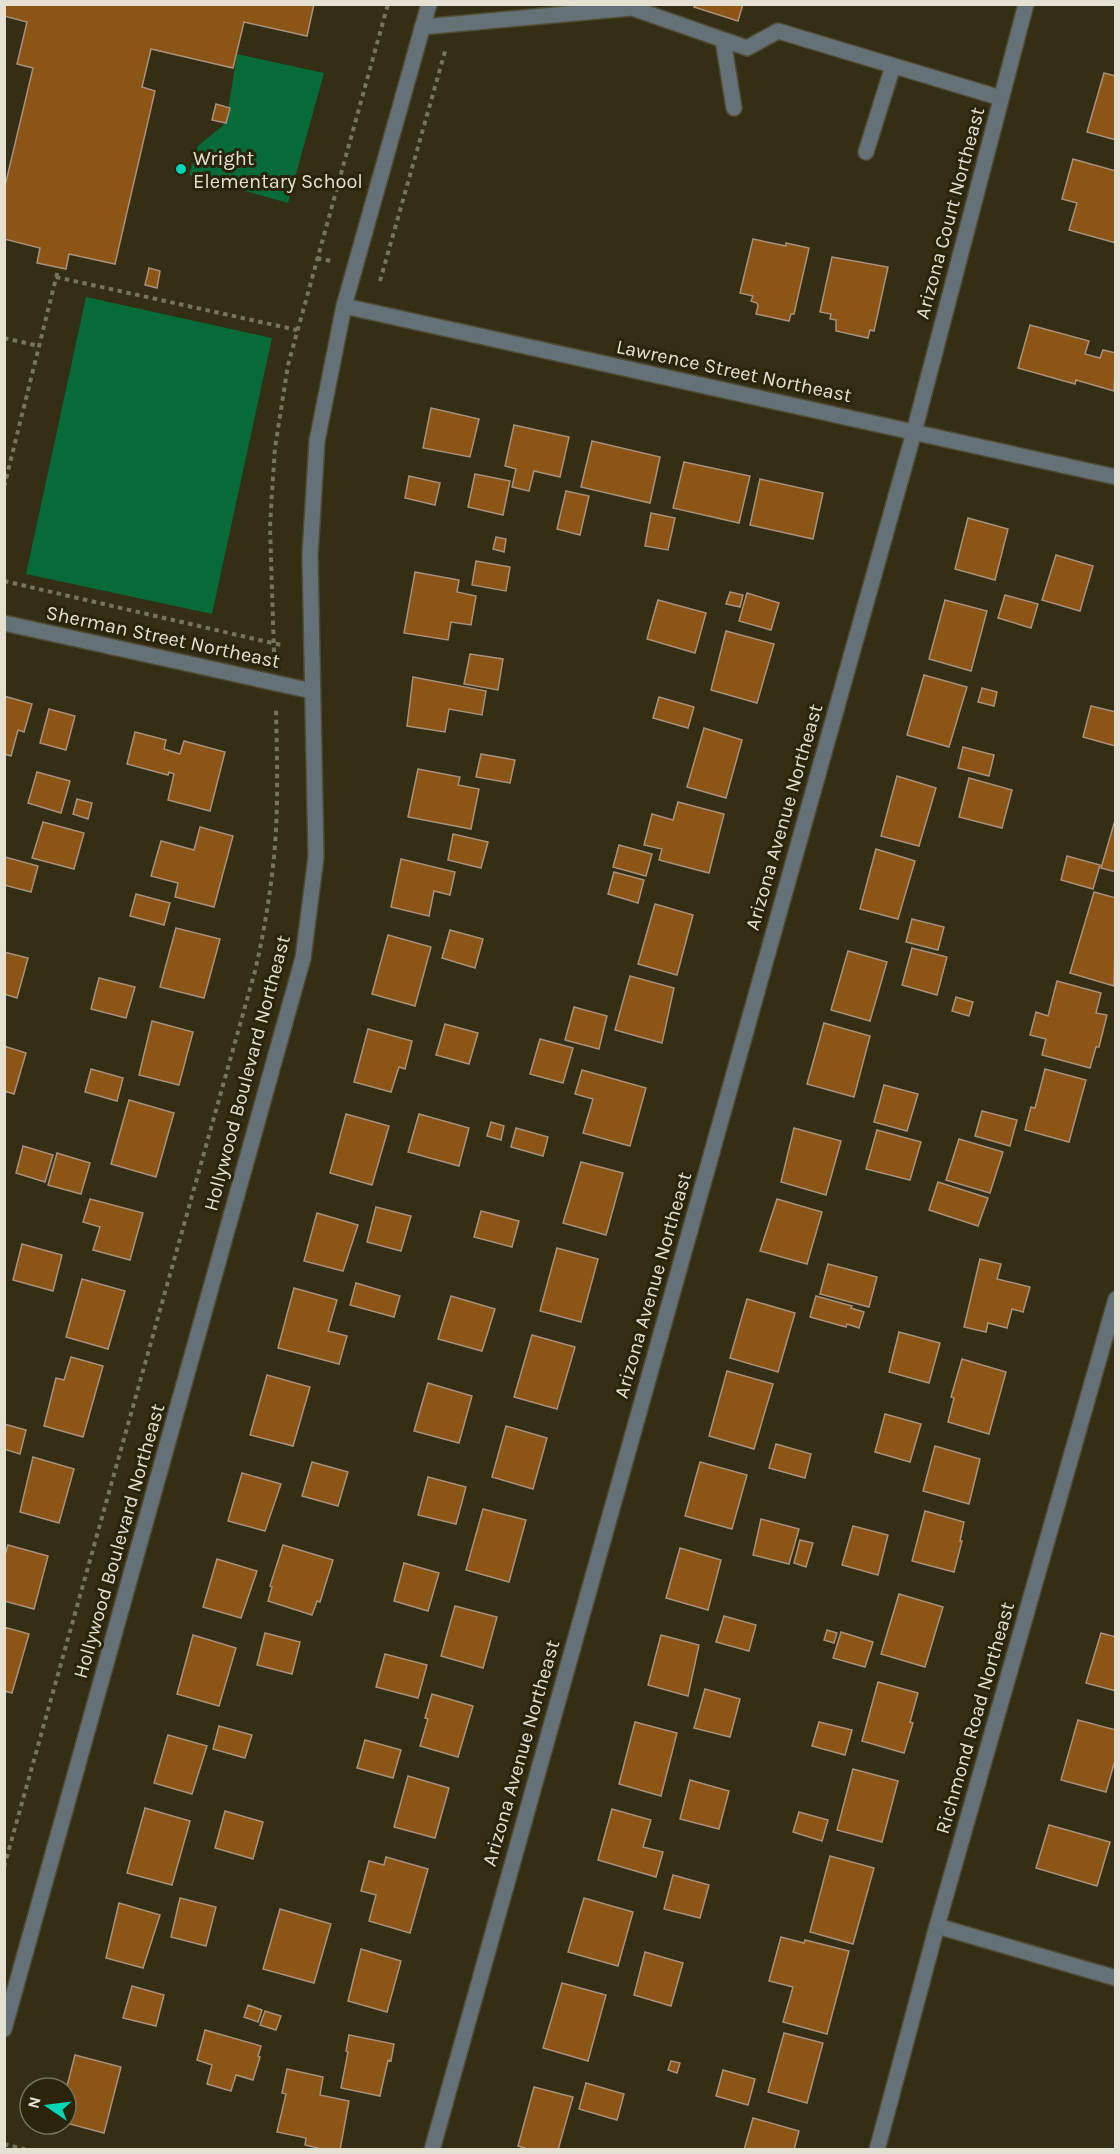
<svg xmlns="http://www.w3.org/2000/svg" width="1120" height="2154" font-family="Karla,sans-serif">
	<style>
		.green { fill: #066a39 }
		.building { fill: #8c5415; stroke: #a8907b; stroke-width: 1.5 }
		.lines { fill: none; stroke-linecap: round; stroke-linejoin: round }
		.minor-casing { stroke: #504b33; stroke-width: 18 }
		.path { stroke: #78735e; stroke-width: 4; stroke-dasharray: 4.5 4.5; stroke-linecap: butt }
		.minor { stroke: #647177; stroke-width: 15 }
		.poi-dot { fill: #00d5b7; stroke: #2a240a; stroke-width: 2 }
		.labels { text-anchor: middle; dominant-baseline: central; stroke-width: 6; stroke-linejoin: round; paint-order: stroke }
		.poi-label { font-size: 20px; fill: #e4e1d2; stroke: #2a240a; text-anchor: start }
		.street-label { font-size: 20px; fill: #e4e1d2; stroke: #2a240a }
	</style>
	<rect width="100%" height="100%" fill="#342e15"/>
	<path class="green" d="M237,54L324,73L288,203L189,175L198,146L226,123Z
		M86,297L272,338L212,614L26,574Z"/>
	<path class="building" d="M4,4H314L307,36L244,22L233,68L151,49L142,87L155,91L115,264L69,254L66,269L37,263L40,248L4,239V190L33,68L17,64L27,22L4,16Z
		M695,4H743L738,21L694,7Z
		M1104,73L1116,76V140L1087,132Z
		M216,104L230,108L226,123L212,120Z
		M1073,159L1116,171V243L1069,230L1077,203L1062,199Z
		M753,239L786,246V243L809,248L794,314H791L789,321L756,314L758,306L757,303L751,301L753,296L740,293Z
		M832,257L888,267L874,331L870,330L868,338L836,331V320L830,319L831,314L820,312Z
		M149,268L160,271L157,288L145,285Z
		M1030,325L1089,341L1085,354L1100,358L1103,350L1116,353L1114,391L1076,380L1075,384L1018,368Z
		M431,408L479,419L470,457L423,448Z
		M514,425L569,437L560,477L534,471L529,491L512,487L516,469L505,466Z
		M592,441L660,457L650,503L581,487Z
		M684,462L750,476L739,523L673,508Z
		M475,474L510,481L503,515L468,507Z
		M409,476L440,483L435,505L405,498Z
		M760,479L823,493L813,539L750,525Z
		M566,491L589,496L580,535L557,529Z
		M651,513L675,518L668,550L645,546Z
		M968,518L1008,529L995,580L955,569Z
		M496,537L506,539L504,552L493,549Z
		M1056,555L1093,566L1080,611L1042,600Z
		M476,561L510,567L506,591L472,585Z
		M415,572L459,580L457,592L476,596L471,625L451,622L448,640L404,633Z
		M730,592L743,595L740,607L726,604Z
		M747,593L779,603L771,630L739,621Z
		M1005,595L1038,604L1031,628L998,618Z
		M658,600L706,613L695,653L647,639Z
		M945,600L987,611L971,671L929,659Z
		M726,631L774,644L757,703L711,690Z
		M470,654L503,659L498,690L464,684Z
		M924,675L967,687L949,747L907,735Z
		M413,677L486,691L482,715L449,709L445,732L407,726Z
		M982,688L997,692L994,706L978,702Z
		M4,696L32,704L24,732L18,730L11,756L4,754Z
		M659,697L694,707L688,728L653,718Z
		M1091,706L1116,712L1115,746L1083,737Z
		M49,709L75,716L66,750L40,743Z
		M704,728L742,740L726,798L687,787Z
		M135,732L166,740L164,749L180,754L184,741L225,752L210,811L168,800L174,774L169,772L168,775L127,764Z
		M963,747L994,755L989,776L958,768Z
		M481,754L515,760L510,783L476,777Z
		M418,769L460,777L458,785L479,789L471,829L408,817Z
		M37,772L70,781L61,813L28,803Z
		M897,776L936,788L919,846L881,836Z
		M969,778L1012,790L1002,828L959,817Z
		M77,799L92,803L88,819L73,814Z
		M678,802L724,814L709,873L659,860L662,849L644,845L652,814L673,820Z
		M1116,817V872L1101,868Z
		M43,822L84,833L74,869L32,858Z
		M200,827L233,836L214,907L175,897L178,883L151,876L161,841L194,850Z
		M453,834L488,842L481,868L448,860Z
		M619,845L652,854L646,876L613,867Z
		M876,849L915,861L898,919L860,909Z
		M1067,856L1100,865L1093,889L1061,880Z
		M5,857L38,866L31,892L4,885Z
		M401,859L455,872L450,895L434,891L429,916L391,907Z
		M614,872L644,880L638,903L608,894Z
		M1094,892L1116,898L1114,986L1070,973Z
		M136,894L170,903L164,925L130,916Z
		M655,904L693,915L677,975L638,964Z
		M912,919L944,927L938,950L906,942Z
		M176,928L220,939L204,998L160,987Z
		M450,930L483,939L475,968L442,958Z
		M388,935L431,947L415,1006L372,994Z
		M912,948L947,957L937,995L902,985Z
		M848,951L887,962L870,1021L831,1010Z
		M4,952L28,958L17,998L4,994Z
		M630,976L674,988L662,1043L615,1030Z
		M99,978L135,987L126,1018L91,1009Z
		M1057,981L1101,993L1096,1013L1107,1015L1099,1047H1096L1090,1068L1042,1055L1046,1039L1030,1035L1036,1012L1048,1016Z
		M956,997L973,1002L969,1016L952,1011Z
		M574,1007L607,1016L599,1049L565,1040Z
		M152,1021L193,1032L179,1085L139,1075Z
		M824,1023L870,1036L854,1097L807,1084Z
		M445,1024L478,1033L469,1064L436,1055Z
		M368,1029L412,1041L405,1069L399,1067L391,1092L354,1082Z
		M540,1039L573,1048L563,1083L530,1074Z
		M4,1046L26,1053L14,1094L4,1091Z
		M91,1069L123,1078L117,1101L85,1092Z
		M1045,1069L1086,1080L1069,1142L1025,1130L1031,1107L1035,1108Z
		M582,1070L646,1088L630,1146L583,1133L593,1099L575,1094Z
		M884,1085L918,1094L907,1131L874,1122Z
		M129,1100L174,1113L156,1177L111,1164Z
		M982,1111L1017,1120L1010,1146L975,1136Z
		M346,1114L389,1126L372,1185L330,1173Z
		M419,1114L469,1128L459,1166L408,1152Z
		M491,1122L504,1126L501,1140L487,1136Z
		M516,1128L548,1137L543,1156L511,1147Z
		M794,1128L841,1141L826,1195L781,1182Z
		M877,1130L921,1142L910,1180L866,1169Z
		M959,1139L1003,1152L990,1193L946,1180Z
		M23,1146L53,1155L45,1182L16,1173Z
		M57,1153L90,1163L81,1194L48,1185Z
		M581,1162L623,1173L606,1235L563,1223Z
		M938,1182L988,1198L978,1226L929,1210Z
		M90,1199L143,1213L130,1260L93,1250L100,1227L83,1222Z
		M777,1199L822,1212L807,1264L760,1251Z
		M376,1207L411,1216L401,1251L367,1242Z
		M481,1211L519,1221L512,1247L474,1237Z
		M317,1213L358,1225L343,1271L304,1261Z
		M22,1244L62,1255L53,1291L13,1280Z
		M557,1248L598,1259L581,1322L540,1311Z
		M980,1259L1001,1264L997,1279L1030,1287L1023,1312L1012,1309L1007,1328L988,1323L986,1332L964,1327Z
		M828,1264L877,1277L869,1307L820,1294Z
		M82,1279L125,1291L108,1349L66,1337Z
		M356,1283L400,1296L394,1317L350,1305Z
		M294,1288L337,1300L328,1331L347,1336L339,1364L278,1348Z
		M451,1296L495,1309L482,1351L438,1339Z
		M816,1296L852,1306L851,1308L864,1312L859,1328L847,1324L846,1327L810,1317Z
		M747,1299L795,1313L778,1372L730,1358Z
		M899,1332L940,1343L929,1383L889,1372Z
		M532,1335L575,1347L557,1409L514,1397Z
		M71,1357L103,1366L83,1437L44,1426L56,1378L64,1380Z
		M962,1359L1006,1372L989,1434L948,1422L954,1398L951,1397Z
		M727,1371L773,1384L754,1449L709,1436Z
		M267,1375L310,1387L293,1446L250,1435Z
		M428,1383L472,1396L459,1443L414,1431Z
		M885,1414L921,1424L910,1462L875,1452Z
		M4,1424L26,1430L20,1454L4,1449Z
		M506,1426L547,1438L533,1489L492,1477Z
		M776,1444L811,1454L805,1478L769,1468Z
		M935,1446L980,1459L969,1504L923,1491Z
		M33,1457L74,1469L59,1523L20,1512Z
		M312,1462L348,1472L338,1506L302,1496Z
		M700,1462L747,1475L732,1529L685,1516Z
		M242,1473L281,1484L265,1531L228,1521Z
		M428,1477L466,1487L456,1524L418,1515Z
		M483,1509L526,1520L509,1582L466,1570Z
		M925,1511L964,1522L960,1541H962L954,1572L912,1561Z
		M761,1519L799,1529L789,1564L753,1555Z
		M853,1526L888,1535L878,1575L842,1565Z
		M800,1540L813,1543L806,1567L794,1563Z
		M8,1545L48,1556L34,1609L4,1601V1558Z
		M283,1545L333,1560L320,1602L317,1601L312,1615L268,1601L272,1587L270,1586Z
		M680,1548L721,1560L708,1610L666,1598Z
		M217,1559L257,1571L241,1618L203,1607Z
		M404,1563L439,1573L428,1611L394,1601Z
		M899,1594L943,1607L925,1667L881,1654Z
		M455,1606L497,1617L483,1668L441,1656Z
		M724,1616L756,1625L749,1651L716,1642Z
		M4,1627L29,1634L12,1693L4,1691Z
		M827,1630L837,1633L834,1643L824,1640Z
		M841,1632L873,1642L865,1667L833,1658Z
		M265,1633L300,1642L292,1674L257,1665Z
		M1101,1633L1116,1637V1691L1086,1683Z
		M193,1635L236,1648L219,1706L177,1694Z
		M661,1635L699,1645L688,1696L648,1685Z
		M385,1654L427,1665L418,1698L376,1687Z
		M878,1682L918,1693L910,1722L913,1723L904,1753L862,1741Z
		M705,1689L740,1699L730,1737L694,1728Z
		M432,1694L473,1706L458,1757L420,1746L428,1719L425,1718Z
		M1078,1720L1116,1730V1757L1106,1792L1061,1780Z
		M635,1722L677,1733L661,1796L619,1784Z
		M819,1722L852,1730L845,1755L812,1746Z
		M219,1726L252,1735L245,1758L213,1749Z
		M168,1735L207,1746L192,1794L154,1783Z
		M365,1740L401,1750L393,1778L357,1768Z
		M853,1769L898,1781L882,1842L837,1830Z
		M408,1776L449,1788L435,1838L394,1827Z
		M690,1780L729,1791L719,1829L680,1819Z
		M145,1808L190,1821L172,1885L127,1873Z
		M612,1809L651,1820L643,1847L663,1852L656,1877L598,1860Z
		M225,1811L263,1822L253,1859L215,1848Z
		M799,1812L828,1820L822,1841L793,1832Z
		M1049,1825L1110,1842L1097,1886L1036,1868Z
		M830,1856L874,1868L853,1944L810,1932Z
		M386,1857L428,1869L410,1933L369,1921L376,1895L361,1891L369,1861L384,1865Z
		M673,1875L709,1885L700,1918L664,1909Z
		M180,1898L216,1907L206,1946L171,1937Z
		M584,1898L633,1912L618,1966L568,1952Z
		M119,1903L160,1915L143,1968L106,1958Z
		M280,1909L331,1924L314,1983L263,1969Z
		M781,1937L804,1943L805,1940L849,1951L827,2034L783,2022L793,1987L769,1981Z
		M361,1949L401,1961L387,2012L348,2001Z
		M645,1952L683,1963L671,2006L634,1995Z
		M562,1983L606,1995L588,2061L543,2048Z
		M132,1986L164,1995L156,2026L123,2018Z
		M248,2005L262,2010L258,2022L244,2017Z
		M265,2011L281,2016L276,2030L260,2025Z
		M205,2030L261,2046L258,2056L260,2057L253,2080L236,2075L231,2091L207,2084L212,2065L197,2060Z
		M784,2033L823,2043L807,2103L768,2092Z
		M349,2035L394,2044L391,2061L388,2060L380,2096L341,2088L348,2052L346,2051Z
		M75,2055L121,2067L104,2133L66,2123V2090Z
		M671,2061L680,2063L677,2073L668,2070Z
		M287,2069L323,2077L320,2095L349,2101L340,2150H326L305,2145L306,2138L277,2132L286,2094L282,2093Z
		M723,2070L755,2079L748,2105L716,2096Z
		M586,2083L624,2094L617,2120L579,2109Z
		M534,2087L573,2097L558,2150H531L518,2146Z
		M753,2118L799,2131L794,2150H744Z"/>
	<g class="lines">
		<defs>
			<path id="minor" d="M422,27L632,8L747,48L778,31L1001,98
				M723,40L734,108
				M866,152L893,66
				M344,306L1116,477
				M4,623L312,691
				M937,1926L1116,1978
				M4,2029L303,958L316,857L310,555L317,441L344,306L429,4
				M432,2150L914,432L1026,4
				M877,2150L937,1926L1116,1299"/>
		</defs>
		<use href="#minor" class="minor-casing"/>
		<path class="path" d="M317,258L331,261
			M56,277L297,330
			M380,281L446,48
			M4,338L39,346
			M4,487L58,270
			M4,581L281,645
			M274,652L270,527L272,492L275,448L288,365L388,4
			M4,1867L255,971C263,937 269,902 273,866C279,814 277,761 276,708
			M4,2144L27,2150"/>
		<use href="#minor" class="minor"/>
	</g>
	<circle class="poi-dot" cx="181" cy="169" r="6"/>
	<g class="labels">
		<g class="poi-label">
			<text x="193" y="158">Wright<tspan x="193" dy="23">Elementary School</tspan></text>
		</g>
		<g class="street-label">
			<text transform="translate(950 213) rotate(-75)">Arizona Court Northeast</text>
			<text transform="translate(734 371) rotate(12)">Lawrence Street Northeast</text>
			<text transform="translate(163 637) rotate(12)">Sherman Street Northeast</text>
			<text transform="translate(784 817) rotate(-74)">Arizona Avenue Northeast</text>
			<text transform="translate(247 1073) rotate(-75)">Hollywood Boulevard Northeast</text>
			<text transform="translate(653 1285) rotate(-74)">Arizona Avenue Northeast</text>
			<text transform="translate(119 1541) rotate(-74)">Hollywood Boulevard Northeast</text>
			<text transform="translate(975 1718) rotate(-74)">Richmond Road Northeast</text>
			<text transform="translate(521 1753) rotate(-74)">Arizona Avenue Northeast</text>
		</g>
	</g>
	<rect width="1120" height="2154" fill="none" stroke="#e4e1d2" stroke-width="12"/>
	<g transform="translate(48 2106) rotate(284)"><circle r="28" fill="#2a240a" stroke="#74705a" stroke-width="1.5"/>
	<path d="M0-4.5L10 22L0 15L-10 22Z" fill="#00d5b7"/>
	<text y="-9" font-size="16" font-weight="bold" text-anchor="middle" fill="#e4e1d2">N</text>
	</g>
</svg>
